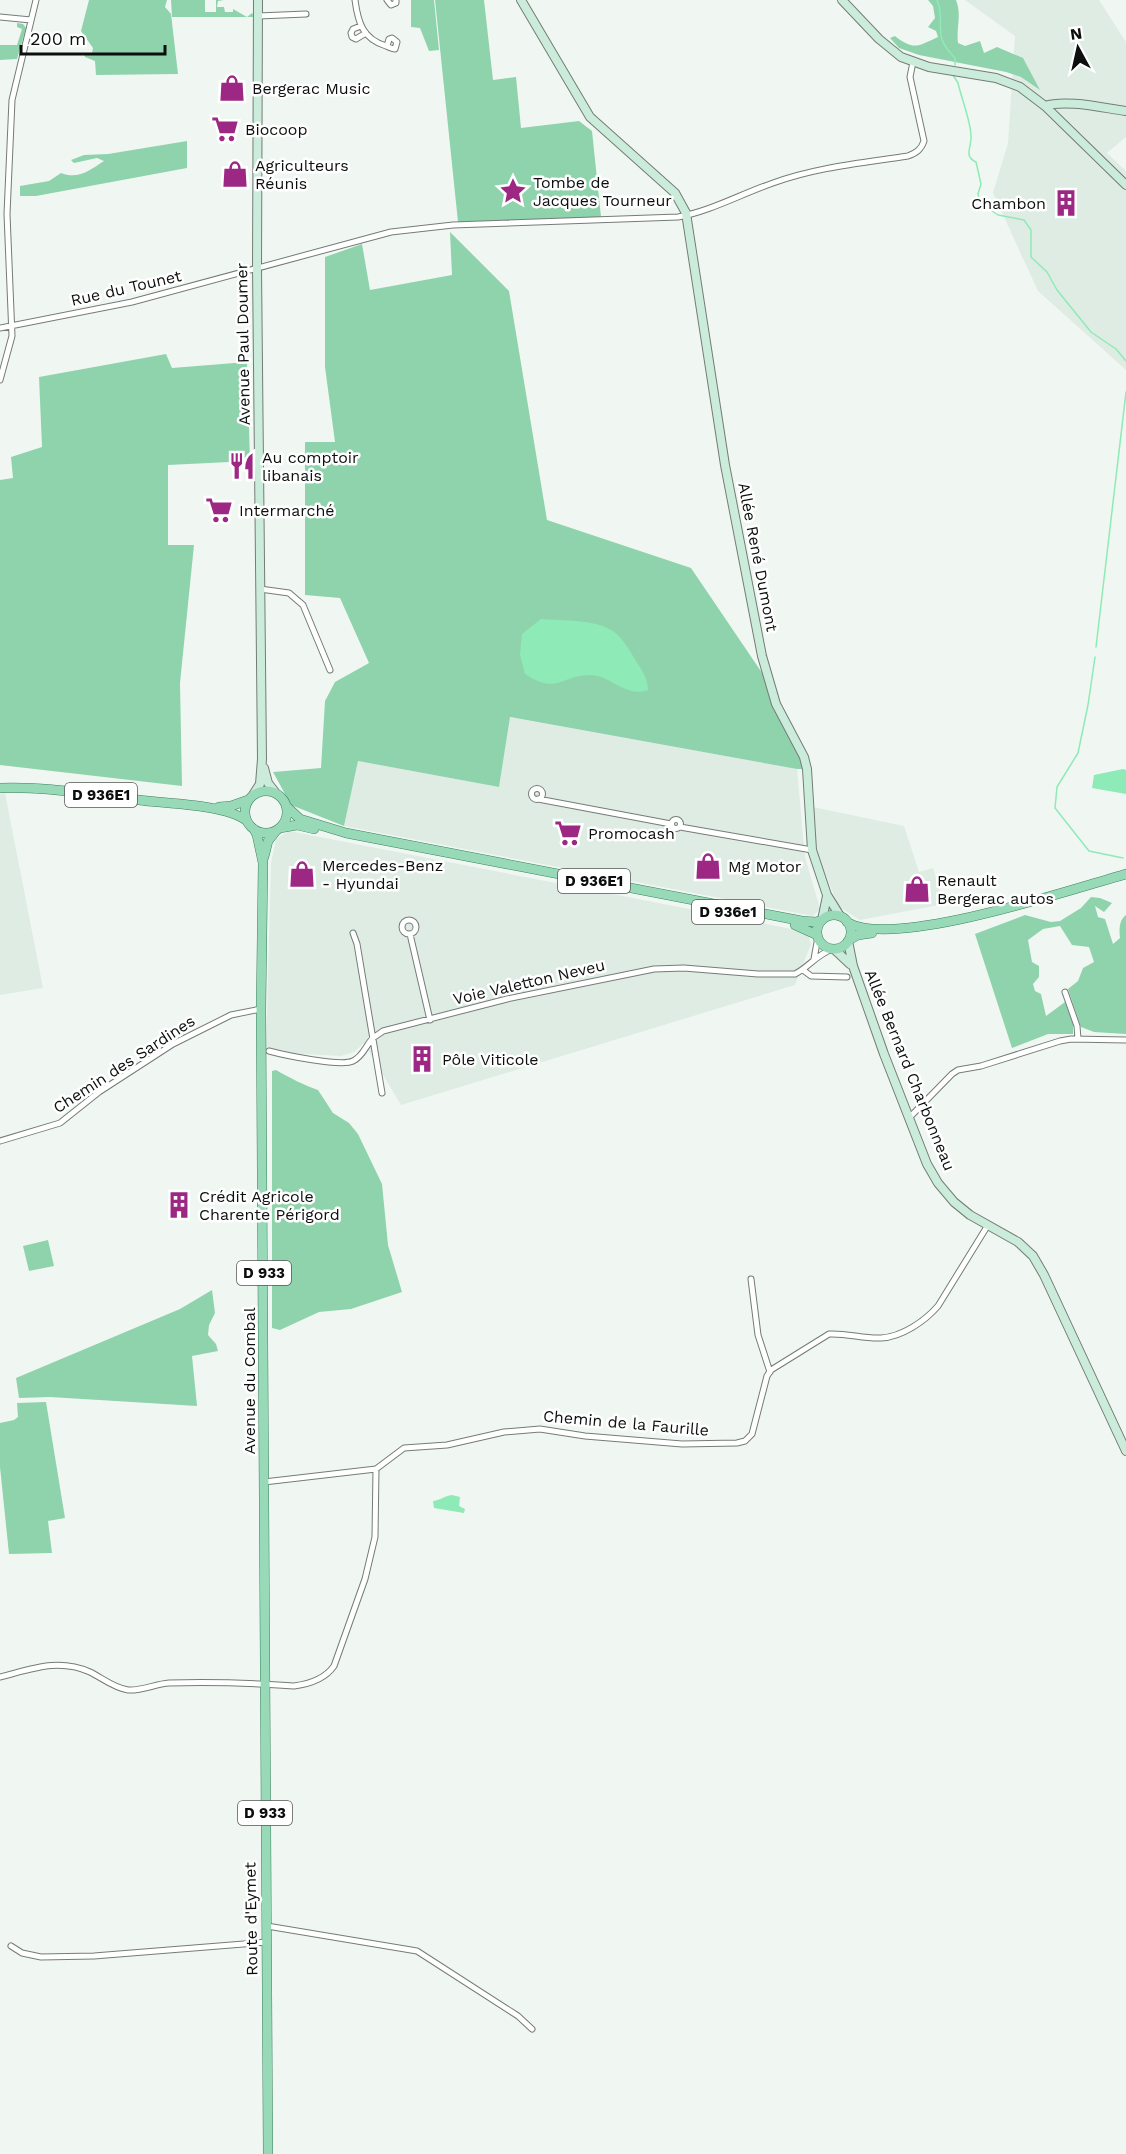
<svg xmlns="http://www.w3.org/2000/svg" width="1126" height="2154" font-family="'Work Sans',sans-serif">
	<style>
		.built { fill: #deece4 }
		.green { fill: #8fd3ac }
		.water { fill: #8eeab6 }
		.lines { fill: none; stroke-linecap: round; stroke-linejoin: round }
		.stream { stroke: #8eeab6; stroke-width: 1.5 }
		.street-casing { stroke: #757c77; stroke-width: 7 }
		.secondary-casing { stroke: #757c77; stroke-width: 10 }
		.primary-casing { stroke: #3b815d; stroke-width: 10 }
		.street { stroke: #fff; stroke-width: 5 }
		.secondary { stroke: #ccecdb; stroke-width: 8 }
		.primary { stroke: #98d9b8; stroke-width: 9 }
		.labels { text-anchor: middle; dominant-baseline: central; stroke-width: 5; stroke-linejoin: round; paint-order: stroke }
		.shield { fill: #fff; stroke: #555756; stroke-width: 1.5 }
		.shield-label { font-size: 15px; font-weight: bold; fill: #0c0f0d }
		.poi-label { font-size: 16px; fill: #0c0f0d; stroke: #fff; text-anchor: start }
		.street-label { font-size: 16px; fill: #0c0f0d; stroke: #fff }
	</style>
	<rect width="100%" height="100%" fill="#f0f7f2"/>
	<path class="built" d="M965,0H1099L1126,42V137L1107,153L1126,171V370L1038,291L993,193L1008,143L1015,36Z
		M509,717L797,769L805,857L820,909L813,916L344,826L358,761L499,787Z
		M5,793L43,988L0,995V794Z
		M813,807L904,826L919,872L933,868L944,904L860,920L839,907L818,856L811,831Z
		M289,831L807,932L811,944L795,985L401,1105L364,1043L354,1052L341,1056L266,1052L271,863L276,839Z"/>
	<path class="green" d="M89,0H167L165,7L171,14L178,74L96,75L95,61L85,57L84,54L92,53L93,48L81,31Z
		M171,0H205V12H216V0H224L218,1L217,7H224L225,12H233V9L247,17L252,13L254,17H172Z
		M411,0H434L439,50L429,51L420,28L411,27Z
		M435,0H484L493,80L516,77L521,128L579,121L592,131L601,217L458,222Z
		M928,0H956C962,15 956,27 958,43L965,46L980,41L984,53L997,47L1023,58L1040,90L1021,77L1006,72L919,55L899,48L890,38L895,36C914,51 918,46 938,37L936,31L928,27L935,18L933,6Z
		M17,23L23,24L26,28L17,59L0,60V45H17L22,29L17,27Z
		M187,141V168L36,196H20V186L49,181L61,173C78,180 90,170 104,161L97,158L74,163L71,160L84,155L108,154Z
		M450,232L509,291L547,520L691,568L769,683L807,769H797L510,717L499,787L358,761L344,826L291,805L273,772L321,768L325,701L335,682L369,663L340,598L305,595V442H335L325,367V257L362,244L370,290L452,275Z
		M166,354L172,368L247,362L250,461L168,465V545H194L180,683L182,786L0,765V480L13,478L11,457L42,447L39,377Z
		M1091,897L1100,898L1112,903L1104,912L1095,906L1098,917L1105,919L1113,944L1120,938C1119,930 1119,920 1126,915V1034L1094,1032L1081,1027L1068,989L1078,981L1083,968L1094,962L1089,947L1072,945L1060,926L1043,929L1028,940L1032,962L1039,966V977L1033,984L1035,991L1041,994L1046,1016L1065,1002L1073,1024V1034H1048L1012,1048L975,934L1025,915L1051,922L1060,921L1081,908Z
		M276,1070C288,1077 306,1086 318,1090L333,1113L349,1123L358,1134L382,1184L388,1245L402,1292L351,1309L319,1312L280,1330L272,1328V1071Z
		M48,1240L54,1266L29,1271L23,1246Z
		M212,1290L215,1313L209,1325L208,1335L216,1344L218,1351L192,1356L197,1406L50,1397L19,1398L16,1378L180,1309Z
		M46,1402L65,1518L48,1521L52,1553L9,1554L0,1467V1423L14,1420L18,1417L17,1403Z"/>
	<path class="water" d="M541,619C563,621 594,619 613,631C623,638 630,651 636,661C642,670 648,679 648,690C626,698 612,676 591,675C562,674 558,696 525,674L520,655L522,634Z
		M1123,769L1126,770V794L1092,788L1094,775Z
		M452,1495L460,1497L459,1506L465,1509L464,1513L434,1508L433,1501C441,1500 444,1496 452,1495Z"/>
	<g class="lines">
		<path class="stream" d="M937,0C947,25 930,33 955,58V65
			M953,75L958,83C961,97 971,122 971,136C972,147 963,156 976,162L981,184L978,194L980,203L998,215L1024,220L1031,230V257L1047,272L1057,290L1091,332L1116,349L1126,361
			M1096,647L1126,392
			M1095,657L1088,705L1078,753L1057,787L1055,808L1089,851L1123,858"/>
		<defs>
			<path id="street" d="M355,0C358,23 363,39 386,46C389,47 392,49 395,49L397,42L392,38L389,39L387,46
				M387,0L391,5L396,3V0
				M258,16L306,14
				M0,17L31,20
				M361,26L353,29L351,33L352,37L356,39L366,33
				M0,328L132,302L391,232L453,225L678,217C711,211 741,194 773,183C817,167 863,163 908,156C916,153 921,150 924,141L910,77L913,62
				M0,380L12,336L7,214L12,100L36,0
				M260,589L289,593L303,605L330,670
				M531.5 794a5.5 5.5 0 1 1 11 0a5.5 5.5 0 1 1-11 0Z
				M538,799L671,824
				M671.5 824a4.5 4.5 0 1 1 9 0a4.5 4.5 0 1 1-9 0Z
				M680,827L812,850
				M402 927a7 7 0 1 1 14 0a7 7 0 1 1-14 0Z
				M353,933L357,944L382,1093
				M410,934L430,1020
				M814,959L818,937
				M803,970L811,976L847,977
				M1065,992L1077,1026L1078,1039
				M269,1051C284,1055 341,1067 353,1061C363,1056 365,1047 372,1039C375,1036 379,1034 383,1031L507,999L654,969L684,968L758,974H795C809,967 817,954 833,949
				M909,1118L952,1074L958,1070L981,1066L1060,1041L1071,1039L1126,1040
				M0,1141L60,1123L99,1092L173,1044L231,1015L261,1009
				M751,1279L758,1335L770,1372
				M264,1482L376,1469L404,1448L447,1445L504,1432L540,1429L585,1436L682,1444L737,1443L745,1441L752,1434L767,1376L771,1370L829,1334C847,1333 864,1339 881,1338C902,1337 925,1321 938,1306L988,1225
				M0,1677C32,1669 58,1658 90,1672C102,1678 114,1688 128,1690C142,1691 155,1684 169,1683C210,1682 253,1683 294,1686C309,1684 325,1679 334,1666L365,1579L375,1537L376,1469
				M267,1926L417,1951L518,2016L532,2029
				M11,1946L22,1953L41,1957L94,1956L267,1942"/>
			<path id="secondary" d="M521,0L590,117L675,193L686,213L725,465L762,656L776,704L804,757L807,769L812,850L827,895L840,916
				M842,0L879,39L901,57L929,67L996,78L1020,87L1045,106L1126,185
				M1045,106C1066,99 1103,108 1126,111
				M264,768L268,783L275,792
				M253,795L260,784L262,759L257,268L258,0
				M822,920L827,896
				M848,941L853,966L884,1054L927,1164L938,1183L954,1202L970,1215L1018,1242L1033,1256L1044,1275L1126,1451
				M834,949L850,964"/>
			<path id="primary" d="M0,788C46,786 93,795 139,800C167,804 225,804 247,821
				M245 812a21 21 0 1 1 42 0a21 21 0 1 1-42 0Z
				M219,807L231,806L248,800
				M287,807L300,819L346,833L802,921L816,922L822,920
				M280,828L297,825L314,829
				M254,829L257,835L263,863L261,1009L268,2154
				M264,857L268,841L276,831
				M817 932a17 17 0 1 1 34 0a17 17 0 1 1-34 0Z
				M847,922C892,950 1072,889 1126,874
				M795,925L817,935
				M849,940L858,935L872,933"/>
		</defs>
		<use href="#street" class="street-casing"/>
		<use href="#secondary" class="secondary-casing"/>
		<use href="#primary" class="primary-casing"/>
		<use href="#street" class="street"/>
		<use href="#secondary" class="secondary"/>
		<use href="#primary" class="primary"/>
	</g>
	<defs>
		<symbol id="shop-bare" viewBox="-9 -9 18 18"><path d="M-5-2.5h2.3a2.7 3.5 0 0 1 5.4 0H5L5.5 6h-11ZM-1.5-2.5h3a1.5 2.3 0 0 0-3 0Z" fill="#9d2884" stroke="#fff" stroke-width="2.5" paint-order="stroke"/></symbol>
		<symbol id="supermarket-bare" viewBox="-9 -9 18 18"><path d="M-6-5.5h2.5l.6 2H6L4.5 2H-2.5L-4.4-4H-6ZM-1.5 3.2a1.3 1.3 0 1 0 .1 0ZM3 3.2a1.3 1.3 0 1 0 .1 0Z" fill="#9d2884" stroke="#fff" stroke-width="2.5" paint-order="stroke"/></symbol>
		<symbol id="sight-bare" viewBox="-9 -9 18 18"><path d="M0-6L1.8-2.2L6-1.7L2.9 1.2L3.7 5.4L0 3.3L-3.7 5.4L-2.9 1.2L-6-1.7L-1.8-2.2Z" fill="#9d2884" stroke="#fff" stroke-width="2.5" paint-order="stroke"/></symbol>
		<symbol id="building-bare" viewBox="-9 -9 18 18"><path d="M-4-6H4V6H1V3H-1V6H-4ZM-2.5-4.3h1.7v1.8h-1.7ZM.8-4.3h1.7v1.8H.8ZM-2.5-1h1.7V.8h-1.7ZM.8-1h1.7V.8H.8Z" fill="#9d2884" stroke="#fff" stroke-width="2.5" paint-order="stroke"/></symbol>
		<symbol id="restaurant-bare" viewBox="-9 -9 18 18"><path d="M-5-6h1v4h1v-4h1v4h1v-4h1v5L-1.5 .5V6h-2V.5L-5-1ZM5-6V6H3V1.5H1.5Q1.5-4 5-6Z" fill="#9d2884" stroke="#fff" stroke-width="2.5" paint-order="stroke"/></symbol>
	</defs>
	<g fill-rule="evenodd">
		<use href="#shop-bare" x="213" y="69" width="38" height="38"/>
		<use href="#supermarket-bare" x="206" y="110" width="38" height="38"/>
		<use href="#shop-bare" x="216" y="155" width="38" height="38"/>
		<use href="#sight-bare" x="494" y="172" width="38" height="38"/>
		<use href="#building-bare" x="1047" y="184" width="38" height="38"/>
		<use href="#restaurant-bare" x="223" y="447" width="38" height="38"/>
		<use href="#supermarket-bare" x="200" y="491" width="38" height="38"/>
		<use href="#supermarket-bare" x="549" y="814" width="38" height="38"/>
		<use href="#shop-bare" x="689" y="847" width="38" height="38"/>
		<use href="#shop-bare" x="283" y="855" width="38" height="38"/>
		<use href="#shop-bare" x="898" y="870" width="38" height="38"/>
		<use href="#building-bare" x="403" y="1040" width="38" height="38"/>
		<use href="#building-bare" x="160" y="1186" width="38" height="38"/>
	</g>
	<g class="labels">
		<g class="shield">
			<rect x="65" y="783" width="72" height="24" rx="4.5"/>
			<rect x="558" y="869" width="72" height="24" rx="4.5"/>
			<rect x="692" y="900" width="72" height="24" rx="4.5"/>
			<rect x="237" y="1261" width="54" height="24" rx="4.5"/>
			<rect x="238" y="1801" width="54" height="24" rx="4.5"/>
		</g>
		<g class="shield-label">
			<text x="101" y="795">D 936E1</text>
			<text x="594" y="881">D 936E1</text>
			<text x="728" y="912">D 936e1</text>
			<text x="264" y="1273">D 933</text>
			<text x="265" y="1813">D 933</text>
		</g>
		<g class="poi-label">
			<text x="252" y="88">Bergerac Music</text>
			<text x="245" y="129">Biocoop</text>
			<text x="255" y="165">Agriculteurs<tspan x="255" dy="18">Réunis</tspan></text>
			<text x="533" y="182">Tombe de<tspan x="533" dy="18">Jacques Tourneur</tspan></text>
			<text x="1046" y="203" text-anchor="end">Chambon</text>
			<text x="262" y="457">Au comptoir<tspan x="262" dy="18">libanais</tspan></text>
			<text x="239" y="510">Intermarché</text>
			<text x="588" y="833">Promocash</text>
			<text x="322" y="865">Mercedes-Benz<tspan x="322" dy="18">- Hyundai</tspan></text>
			<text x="728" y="866">Mg Motor</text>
			<text x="937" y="880">Renault<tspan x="937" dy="18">Bergerac autos</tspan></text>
			<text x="442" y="1059">Pôle Viticole</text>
			<text x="199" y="1196">Crédit Agricole<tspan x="199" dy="18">Charente Périgord</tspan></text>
		</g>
		<g class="street-label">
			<text transform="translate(126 288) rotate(-13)">Rue du Tounet</text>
			<text transform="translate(243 344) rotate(-91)">Avenue Paul Doumer</text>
			<text transform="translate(758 557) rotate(79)">Allée René Dumont</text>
			<text transform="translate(529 982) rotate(-13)">Voie Valetton Neveu</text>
			<text transform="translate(124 1064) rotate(-33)">Chemin des Sardines</text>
			<text transform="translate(910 1070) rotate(68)">Allée Bernard Charbonneau</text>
			<text transform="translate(249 1381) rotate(-90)">Avenue du Combal</text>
			<text transform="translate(626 1423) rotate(5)">Chemin de la Faurille</text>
			<text transform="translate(251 1919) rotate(-91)">Route d'Eymet</text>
		</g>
	</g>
	<g transform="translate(1078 48) rotate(352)" stroke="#ffffff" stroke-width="4.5" paint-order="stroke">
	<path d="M0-4.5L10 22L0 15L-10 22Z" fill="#0c0f0d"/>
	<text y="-9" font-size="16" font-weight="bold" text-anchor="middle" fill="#0c0f0d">N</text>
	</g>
	<path d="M21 45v9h144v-9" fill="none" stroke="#0c0f0d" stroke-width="3"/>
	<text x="30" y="45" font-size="18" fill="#0c0f0d" stroke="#ffffff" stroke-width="4.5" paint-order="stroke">200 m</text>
</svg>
